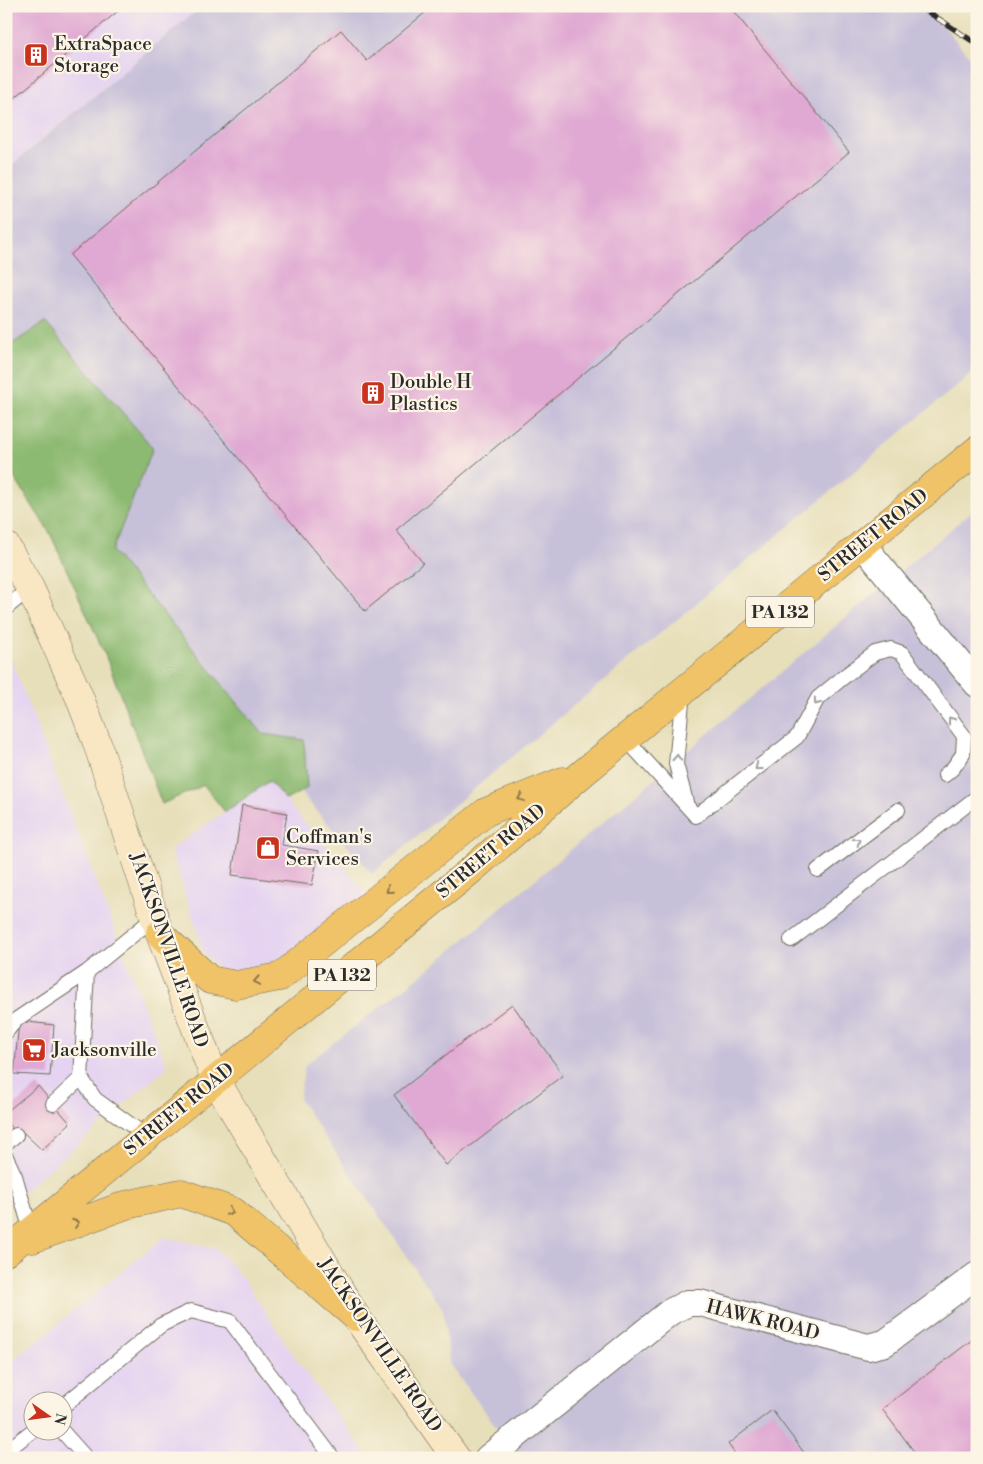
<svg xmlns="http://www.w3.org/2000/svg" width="983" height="1464" font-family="'Libre Bodoni',serif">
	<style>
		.built { fill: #e5d3f1; fill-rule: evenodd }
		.industrial { fill: #c7c0d9 }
		.forest { fill: #8dba72; stroke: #5c724e }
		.building { fill: #e0a9d3 }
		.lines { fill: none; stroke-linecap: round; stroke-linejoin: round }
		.lane-casing { stroke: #6d6a5d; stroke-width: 16 }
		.street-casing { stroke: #6d6a5d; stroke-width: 28 }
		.secondary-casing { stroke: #6d6a5d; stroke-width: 29 }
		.primary-casing { stroke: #6d6a5d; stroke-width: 29 }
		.lane { stroke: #fff; stroke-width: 14 }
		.street { stroke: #fff; stroke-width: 26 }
		.secondary { stroke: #f9e7c3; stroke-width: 28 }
		.primary { stroke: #f0c369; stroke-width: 28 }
		.rail-casing { stroke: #2b2b2b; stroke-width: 5.5 }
		.rail { stroke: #fcf5e5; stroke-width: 4; stroke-dasharray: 11; stroke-linecap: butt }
		.oneway { stroke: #a0a0a0 }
		.oneway2 { stroke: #8e774a }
		.labels { text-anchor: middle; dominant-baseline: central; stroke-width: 4.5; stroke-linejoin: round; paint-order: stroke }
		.shield { fill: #fcf5e5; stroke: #6a6863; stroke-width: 1 }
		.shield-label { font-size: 18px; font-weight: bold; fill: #2b2b2b }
		.poi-label { font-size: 19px; fill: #2b2b2b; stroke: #fcf5e5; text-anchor: start }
		.street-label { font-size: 19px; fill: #2b2b2b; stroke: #fcf5e5 }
	</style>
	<rect width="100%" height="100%" fill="#fcf5e5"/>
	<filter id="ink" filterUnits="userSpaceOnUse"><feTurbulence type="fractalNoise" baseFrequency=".02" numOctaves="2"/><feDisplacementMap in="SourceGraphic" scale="10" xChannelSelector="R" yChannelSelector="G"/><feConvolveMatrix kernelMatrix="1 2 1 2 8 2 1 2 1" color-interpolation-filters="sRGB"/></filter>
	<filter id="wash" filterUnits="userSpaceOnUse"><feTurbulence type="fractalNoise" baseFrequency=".0096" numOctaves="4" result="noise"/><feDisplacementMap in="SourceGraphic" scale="20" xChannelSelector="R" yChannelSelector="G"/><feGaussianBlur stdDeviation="1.12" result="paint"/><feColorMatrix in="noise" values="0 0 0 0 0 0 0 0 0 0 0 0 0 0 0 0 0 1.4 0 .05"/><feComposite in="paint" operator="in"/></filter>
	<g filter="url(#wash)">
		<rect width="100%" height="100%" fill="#e7dfba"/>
		<path class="built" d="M6,6H202L6,169Z
			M6,646L167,1067L6,1207Z
			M269,781L370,897L265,971L220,970L204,953L171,849Z
			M164,1237L217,1249L244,1280L298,1362L369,1458H6V1366ZM32,1402H62V1432H32Z"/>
		<path class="industrial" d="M202,6H927L977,66V369L372,874L261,747L6,425V170Z
			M977,507V1458H520L450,1365L443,1309L299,1099L305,1065L429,969Z"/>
		<path class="forest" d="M45,322L153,448L112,551L263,734L304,740L307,788L286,800L269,781L225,812L204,785L162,804L106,657L50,533L6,465V348Z"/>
		<g id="blocks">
			<path class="building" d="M6,6H124L6,105Z
				M433,6H729L849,152L396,530L423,563L365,611L70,255L341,30L367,61Z
				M242,805L287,813L282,845L319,851L312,885L232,875Z
				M512,1004L563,1075L446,1165L394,1095Z
				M19,1021L54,1025L50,1076L14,1074Z
				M38,1086L70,1123L42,1150L24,1133L19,1140L6,1120V1112Z
				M977,1336V1458H919L882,1409Z
				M772,1410L808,1458H738L728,1444Z"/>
		</g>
	</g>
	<g filter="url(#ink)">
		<use href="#blocks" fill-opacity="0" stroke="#6d6a5d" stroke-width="1"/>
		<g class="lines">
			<defs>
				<path id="lane" d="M6,608L30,588
					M683,692L676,764L686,802
					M625,738L696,816L797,737L818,698L846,675L875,653L891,649L902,653L964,736L963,754L953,768L945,775
					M818,870L898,810
					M791,940L977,797
					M6,1032L17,1019L87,972
					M53,1104L81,1078
					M146,1136L95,1099L81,1078L87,972L155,917
					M6,1143L16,1135
					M6,1157L15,1176L31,1231
					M62,1407L161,1325L191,1311L230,1321L333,1458
					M62,1431L86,1458
					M6,1451L32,1431"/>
				<path id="street" d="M862,544L977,684
					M488,1458L670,1312L688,1303H700L868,1347L885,1343L977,1275"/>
				<path id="secondary" d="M6,546L30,588L79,696L97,743L160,934L215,1079L356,1317L456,1458"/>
				<path id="primary" d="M160,934L210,980L236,985L280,977L486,812L563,781
					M32,1239L126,1205L181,1193L234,1212L356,1317
					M6,1252L470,871L583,773L977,450"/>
			</defs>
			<use href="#lane" class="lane-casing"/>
			<use href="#street" class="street-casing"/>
			<use href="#secondary" class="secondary-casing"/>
			<use href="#primary" class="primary-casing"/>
			<use href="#lane" class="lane"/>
			<use href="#street" class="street"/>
			<use href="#secondary" class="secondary"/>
			<use href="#primary" class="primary"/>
			<defs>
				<path id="rail" d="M919,6L977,44"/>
			</defs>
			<use href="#rail" class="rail-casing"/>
			<use href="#rail" class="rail"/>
		</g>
		<defs><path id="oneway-chevron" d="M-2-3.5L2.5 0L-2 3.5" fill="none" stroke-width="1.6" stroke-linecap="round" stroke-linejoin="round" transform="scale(1.25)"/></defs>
		<g class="oneway">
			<use href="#oneway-chevron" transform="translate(817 702) rotate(125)"/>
			<use href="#oneway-chevron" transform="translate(951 720) rotate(-126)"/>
			<use href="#oneway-chevron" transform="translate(677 758) rotate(-87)"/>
			<use href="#oneway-chevron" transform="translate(758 767) rotate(142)"/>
			<use href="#oneway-chevron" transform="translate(857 841) rotate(-37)"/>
		</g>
		<g class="oneway2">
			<use href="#oneway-chevron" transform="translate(521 798) rotate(158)"/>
			<use href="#oneway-chevron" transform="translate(389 890) rotate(141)"/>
			<use href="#oneway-chevron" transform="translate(257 981) rotate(169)"/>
			<use href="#oneway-chevron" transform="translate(230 1212) rotate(27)"/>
			<use href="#oneway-chevron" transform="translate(76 1223) rotate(-20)"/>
		</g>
	</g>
	<defs>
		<symbol id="building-square" viewBox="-11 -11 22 22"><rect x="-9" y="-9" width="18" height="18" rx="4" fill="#c8321e" stroke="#fcf5e5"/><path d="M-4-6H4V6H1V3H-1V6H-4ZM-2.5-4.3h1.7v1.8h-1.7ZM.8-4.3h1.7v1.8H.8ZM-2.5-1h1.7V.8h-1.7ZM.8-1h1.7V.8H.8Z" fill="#fff"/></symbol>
		<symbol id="shop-square" viewBox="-11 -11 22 22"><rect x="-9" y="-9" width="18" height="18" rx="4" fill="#c8321e" stroke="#fcf5e5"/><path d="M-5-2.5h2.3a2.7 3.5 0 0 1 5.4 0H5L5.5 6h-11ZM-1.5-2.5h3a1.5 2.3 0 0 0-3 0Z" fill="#fff"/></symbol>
		<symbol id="supermarket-square" viewBox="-11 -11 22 22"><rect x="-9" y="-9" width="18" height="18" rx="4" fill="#c8321e" stroke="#fcf5e5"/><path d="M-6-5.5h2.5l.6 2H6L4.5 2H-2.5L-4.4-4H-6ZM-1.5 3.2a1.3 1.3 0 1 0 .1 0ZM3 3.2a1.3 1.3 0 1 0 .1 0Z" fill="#fff"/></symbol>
	</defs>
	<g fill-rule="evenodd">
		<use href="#building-square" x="22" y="41" width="28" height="28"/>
		<use href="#building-square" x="359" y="379" width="28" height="28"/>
		<use href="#shop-square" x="254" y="834" width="28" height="28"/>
		<use href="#supermarket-square" x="20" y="1036" width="28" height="28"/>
	</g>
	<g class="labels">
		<g class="shield">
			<rect x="746" y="596.5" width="68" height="31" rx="4"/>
			<rect x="308" y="959.5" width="68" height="31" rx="4"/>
		</g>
		<g class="shield-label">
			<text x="780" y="612">PA 132</text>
			<text x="342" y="975">PA 132</text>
		</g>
		<g class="poi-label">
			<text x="54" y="44">ExtraSpace<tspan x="54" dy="22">Storage</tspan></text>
			<text x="390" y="382">Double H<tspan x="390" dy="22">Plastics</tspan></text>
			<text x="286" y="837">Coffman's<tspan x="286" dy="22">Services</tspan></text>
			<text x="52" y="1050">Jacksonville</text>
		</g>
		<g class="street-label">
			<text transform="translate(873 535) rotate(-39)">STREET ROAD</text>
			<text transform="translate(491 851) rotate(-40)">STREET ROAD</text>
			<text transform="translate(169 950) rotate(71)">JACKSONVILLE ROAD</text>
			<text transform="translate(179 1109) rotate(-39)">STREET ROAD</text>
			<text transform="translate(763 1320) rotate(14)">HAWK ROAD</text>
			<text transform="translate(380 1345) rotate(56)">JACKSONVILLE ROAD</text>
		</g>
	</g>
	<rect width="983" height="1464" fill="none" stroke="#fcf5e5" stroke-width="25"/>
	<g transform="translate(48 1416) rotate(104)"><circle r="24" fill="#fcf5e5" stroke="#a8a49b"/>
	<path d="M0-4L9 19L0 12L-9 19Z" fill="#c8321e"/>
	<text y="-8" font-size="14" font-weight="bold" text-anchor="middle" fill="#2b2b2b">N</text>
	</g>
</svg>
